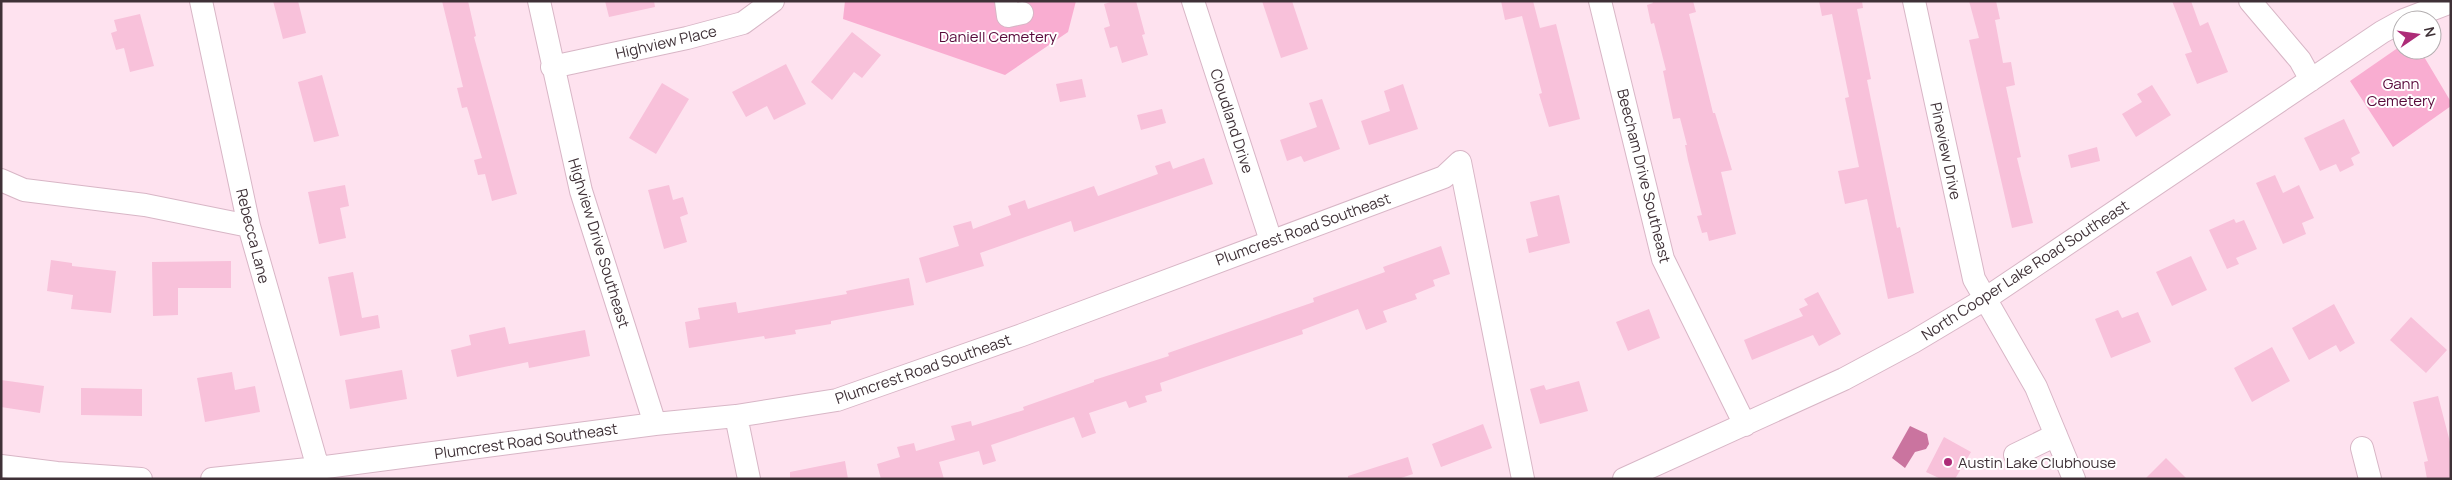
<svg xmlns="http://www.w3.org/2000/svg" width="2452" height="480" font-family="Manrope,sans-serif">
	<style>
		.green { fill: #f9add1 }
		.water { fill: #ca749f }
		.building { fill: #f8c1da }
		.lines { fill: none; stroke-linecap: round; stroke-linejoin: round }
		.minor-casing { stroke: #d8b6c6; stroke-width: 24 }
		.minor { stroke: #fff; stroke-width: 22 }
		.poi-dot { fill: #ad2c78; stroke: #fff; stroke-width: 2 }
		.labels { text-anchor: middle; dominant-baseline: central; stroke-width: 4; stroke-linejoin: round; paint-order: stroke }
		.park-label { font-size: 15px; fill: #58093a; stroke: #fff }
		.street-label { font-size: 15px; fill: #3f3137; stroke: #fff }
		.poi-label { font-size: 15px; fill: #3f3137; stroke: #fff; text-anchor: start }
	</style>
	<rect width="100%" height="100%" fill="#fee2ef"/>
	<path class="green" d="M845,1H1076L1068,32L1005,75L843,19Z
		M2402,45V50H2420L2451,102V106L2393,147L2350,81Z"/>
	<path class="water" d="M1910,426L1927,434L1929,444L1926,449L1915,452L1905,468L1892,458Z"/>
	<path class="building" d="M273,1H298L306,33L283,39Z
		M442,1H468L476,36L474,37L517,194L492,201L485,174L478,175L474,160L482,158L467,107L462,108L457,88L463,87Z
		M605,1H654L655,7L609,17Z
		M1114,1H1136L1145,34L1142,35L1148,55L1122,63L1117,46L1110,48L1104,28L1110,26L1104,4Z
		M1262,1H1292L1308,49L1281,58Z
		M1501,1H1533L1540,28L1556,24L1580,119L1549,127L1539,94L1542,93L1522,16L1505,20Z
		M1652,1H1693L1696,12L1689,14L1713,113H1715L1732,170L1721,172L1736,234L1709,241L1707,232L1702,233L1697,216L1702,215L1688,160L1685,145H1687L1680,118L1673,119L1663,71L1666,70L1654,23L1651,24L1647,5L1653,3Z
		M1819,1H1862L1863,8L1857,9L1871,79L1867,80L1897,228L1900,227L1914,293L1888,299L1867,199L1845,204L1838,171L1859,167L1845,98L1849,97L1832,14L1822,16Z
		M1969,1H1996L2000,19L1995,20L2003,63L2011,62L2015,85L2006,87L2021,157L2017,158L2033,223L2012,228L1969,40L1979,38Z
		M2172,1H2191L2200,26L2208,22L2228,72L2197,84L2185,54L2192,52Z
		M140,14L154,66L130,72L124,48L116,50L111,33L117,31L114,20Z
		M852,32L881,55L862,78L854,72L832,100L811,82Z
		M786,64L806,104L774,120L767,106L746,117L732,92Z
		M322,75L339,136L314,142L298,82Z
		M1082,79L1086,97L1060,102L1056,84Z
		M662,83L689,99L656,154L629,138Z
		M1403,84L1418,129L1369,145L1361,121L1390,111L1384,91Z
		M2152,85L2171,115L2136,137L2122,114L2142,102L2137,94Z
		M1322,99L1340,149L1304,162L1301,156L1287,161L1280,140L1317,127L1309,103Z
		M1162,109L1166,123L1141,130L1137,115Z
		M2344,119L2360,153L2351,158L2354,165L2340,172L2336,164L2320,171L2304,138Z
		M2097,147L2100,161L2071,168L2068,155Z
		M1204,158L1213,184L1074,232L1071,221L980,253L984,266L926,283L919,258L959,246L953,226L971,221L973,229L1011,215L1008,206L1025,200L1028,209L1094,186L1098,196L1158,174L1155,166L1170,161L1173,169Z
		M2275,175L2283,193L2299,185L2314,218L2302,223L2306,234L2283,244L2256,183Z
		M345,185L349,206L340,208L346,238L319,244L308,192Z
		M669,185L673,200L683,197L688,214L680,217L687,242L664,249L648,190Z
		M1559,195L1570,243L1529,253L1526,239L1538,236L1530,202Z
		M2234,219L2236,223L2244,220L2257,249L2236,258L2239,264L2227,269L2209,230Z
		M1441,246L1450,274L1433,280L1435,286L1415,294L1417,299L1383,311L1387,322L1366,330L1358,309L1302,330L1303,334L1160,383L1162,391L1145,396L1147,402L1129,408L1126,401L1089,413L1096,433L1082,438L1074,417L991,445L996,461L983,465L979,451L939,462L944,479H881L877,464L900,457L897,447L914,443L916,451L955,440L951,426L971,421L972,426L1024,410L1023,407L1094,382V380L1169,356L1168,353L1314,302L1313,298L1385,272L1383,267Z
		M2191,256L2207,290L2172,306L2156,272Z
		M51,260L72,263V266L116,271L111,313L71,309L73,295L47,291Z
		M231,261V288H178V315L153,316L152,262Z
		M353,272L362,318L378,315L380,328L340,336L328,277Z
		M909,278L914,305L831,321V324L795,330L796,334L765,339L764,336L689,348L685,322L700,319L698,308L736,302L738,313L847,294L846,291Z
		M1818,292L1841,334L1819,346L1813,335L1752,360L1744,340L1803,316L1799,309L1808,305L1804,299Z
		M2334,304L2355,343L2340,352L2336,345L2309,360L2292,328Z
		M1649,309L1660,338L1628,351L1616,322Z
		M2118,310L2122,318L2138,312L2151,342L2111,358L2095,319Z
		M2411,317L2447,350L2426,373L2390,340Z
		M505,327L509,344L585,330L590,356L529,368L528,362L457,377L451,350L471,345L469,335Z
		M2272,347L2290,381L2252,402L2234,368Z
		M402,370L407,399L350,409L345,380Z
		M232,372L235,390L255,386L260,412L205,422L197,378Z
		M1,380L44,386L40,413L1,407Z
		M1579,381L1588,411L1540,424L1530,389L1544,385L1546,390Z
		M81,388L142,389V416L81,415Z
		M2438,396L2451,446V479H2427L2424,462L2428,461L2413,402Z
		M1483,424L1492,448L1441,467L1432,444Z
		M1944,437L1971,452L1955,479H1941L1926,472Z
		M1408,457L1413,474L1398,479H1348V476Z
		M2166,458L2187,479H2145Z
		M845,461L848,479H790V472Z"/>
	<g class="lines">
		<defs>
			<path id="minor" d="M201,1L249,226L318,468
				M539,1L581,191L655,424
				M1006,1L1008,16L1022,13
				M1193,1L1271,241
				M1600,1L1663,259L1745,425
				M1914,1L1974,279L2036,387L2074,479
				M2250,1L2300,60L2311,80
				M2404,20L2451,2
				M552,67L687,38L743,23L773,1
				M1,180L24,190L145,205L249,226
				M736,416L749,479
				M2362,448L2370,479
				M2015,455L2056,435
				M1,466L57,473L141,479
				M212,479L318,468L655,424L736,416L837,400L1022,335L1444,177L1460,162L1523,479
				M1624,479L1844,379L1913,342L1985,299L2382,32L2402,21"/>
		</defs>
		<use href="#minor" class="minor-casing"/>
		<use href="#minor" class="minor"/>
	</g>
	<circle class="poi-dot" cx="1948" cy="462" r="5"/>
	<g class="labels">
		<g class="park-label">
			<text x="998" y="36">Daniell Cemetery</text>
			<text x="2401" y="83">Gann<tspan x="2401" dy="17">Cemetery</tspan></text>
		</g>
		<g class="street-label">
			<text transform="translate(666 42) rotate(-13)">Highview Place</text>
			<text transform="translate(1232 121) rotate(72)">Cloudland Drive</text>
			<text transform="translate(1946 151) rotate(78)">Pineview Drive</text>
			<text transform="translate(1644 176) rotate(76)">Beecham Drive Southeast</text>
			<text transform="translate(1303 229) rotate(-20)">Plumcrest Road Southeast</text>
			<text transform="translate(253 236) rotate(76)">Rebecca Lane</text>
			<text transform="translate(599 243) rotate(73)">Highview Drive Southeast</text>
			<text transform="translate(2025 270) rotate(-33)">North Cooper Lake Road Southeast</text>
			<text transform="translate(923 369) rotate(-19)">Plumcrest Road Southeast</text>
			<text transform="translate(526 441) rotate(-8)">Plumcrest Road Southeast</text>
		</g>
		<g class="poi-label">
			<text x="1958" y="462">Austin Lake Clubhouse</text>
		</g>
	</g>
	<rect width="2452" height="480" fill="none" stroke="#3f3137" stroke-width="5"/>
	<g transform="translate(2417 35) rotate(77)"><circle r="24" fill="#ffffff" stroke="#b2adaf"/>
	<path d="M0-4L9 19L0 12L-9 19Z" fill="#ad2c78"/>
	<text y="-8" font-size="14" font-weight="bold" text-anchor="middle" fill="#3f3137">N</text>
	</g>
</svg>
